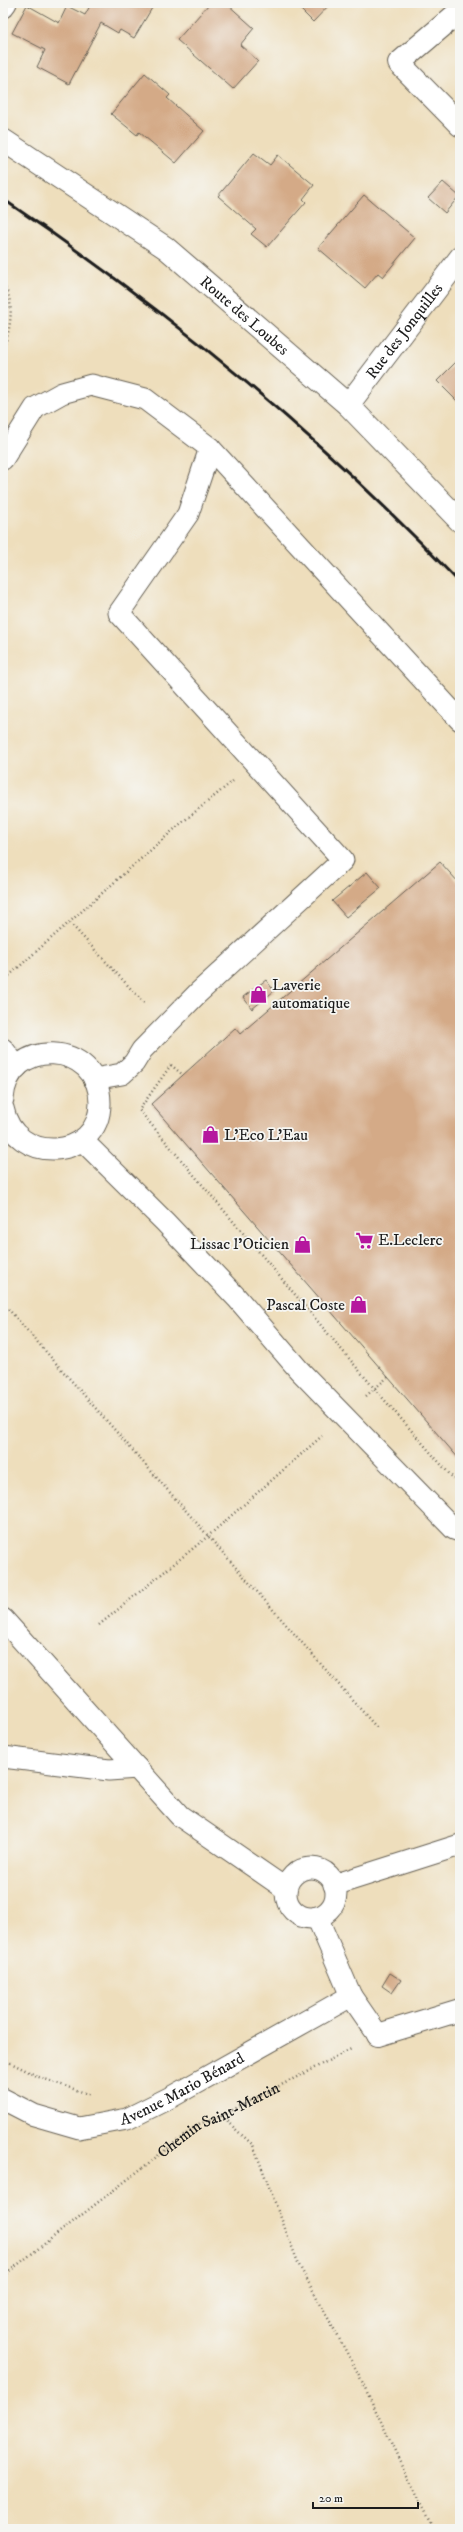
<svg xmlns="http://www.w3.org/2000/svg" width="463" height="2532" font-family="'IM FELL DW Pica',serif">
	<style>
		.building { fill: #d4aa87 }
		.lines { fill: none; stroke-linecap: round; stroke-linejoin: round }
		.lane-casing { stroke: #666054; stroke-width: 23 }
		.street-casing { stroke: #666054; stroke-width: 24 }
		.secondary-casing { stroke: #666054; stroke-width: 24 }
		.path { stroke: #666054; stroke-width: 2.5; stroke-dasharray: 1 3; stroke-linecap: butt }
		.lane { stroke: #fff; stroke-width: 21 }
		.street { stroke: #fff; stroke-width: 22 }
		.secondary { stroke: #fff; stroke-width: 22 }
		.rail { stroke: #1c1c1c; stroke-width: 3 }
		.labels { text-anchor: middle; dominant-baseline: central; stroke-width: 3.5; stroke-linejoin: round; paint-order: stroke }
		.street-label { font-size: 16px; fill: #1c1c1c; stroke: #f6f6f2 }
		.poi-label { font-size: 16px; fill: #1c1c1c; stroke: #f6f6f2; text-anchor: start }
	</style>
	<rect width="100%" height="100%" fill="#f6f6f2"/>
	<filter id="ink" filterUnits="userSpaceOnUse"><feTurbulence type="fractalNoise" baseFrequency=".025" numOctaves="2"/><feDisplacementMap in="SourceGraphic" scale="8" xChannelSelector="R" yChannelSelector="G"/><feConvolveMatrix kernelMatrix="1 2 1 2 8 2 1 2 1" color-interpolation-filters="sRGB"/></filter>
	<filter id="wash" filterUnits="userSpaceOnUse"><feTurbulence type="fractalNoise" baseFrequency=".012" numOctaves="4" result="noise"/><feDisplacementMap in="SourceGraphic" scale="16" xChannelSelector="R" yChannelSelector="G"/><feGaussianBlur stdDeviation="0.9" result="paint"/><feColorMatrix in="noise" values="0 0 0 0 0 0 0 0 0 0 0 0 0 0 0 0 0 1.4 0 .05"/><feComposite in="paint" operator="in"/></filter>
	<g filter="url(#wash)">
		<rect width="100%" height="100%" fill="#eedebc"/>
		<g id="blocks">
			<path class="building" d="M88,3H155L134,38L120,30L118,33L101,23L69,84L37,67L45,50L12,33L27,5L59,23L67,6L85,15L91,4Z
				M210,3H226L254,28L240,45L258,61L233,89L177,40Z
				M294,3H331L313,22Z
				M145,73L170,95L167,98L204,131L176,163L139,132L137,135L111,114Z
				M254,153L270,165L278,155L314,185L303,199L306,202L267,247L251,234L256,229L218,196Z
				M443,182L459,196L445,213L428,198Z
				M364,195L415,238L383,277L378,273L365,288L318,248Z
				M460,358V404L437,381Z
				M440,862L460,884V1460L151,1104L235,1028L240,1034Z
				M367,872L381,888L346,917L332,901Z
				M266,980L274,991L252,1009L243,997Z
				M390,1973L401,1980L392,1993L382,1986Z"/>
		</g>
	</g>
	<g filter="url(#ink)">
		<use href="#blocks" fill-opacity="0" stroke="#666054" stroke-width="1"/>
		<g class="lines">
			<defs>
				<g id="lane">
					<path d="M3,7L6,3"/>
					<path d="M3,459L35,408L62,393L91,385L145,399L210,448L460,720"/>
					<path d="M3,1049L17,1067"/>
					<path d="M94,1079L122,1074L134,1063L142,1050L198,993L343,860L119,613L188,514L210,448"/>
					<path d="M3,1099C7,1036 100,1040 100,1103C100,1161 14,1166 3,1108"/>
					<path d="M82,1140L165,1222L237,1298L299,1370L454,1529L460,1531"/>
					<path d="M3,1619L180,1816L286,1889"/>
					<path d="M3,1757L109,1770L137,1768"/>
					<circle cx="311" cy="1893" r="25"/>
					<path d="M334,1885L460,1845"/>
					<path d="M317,1917L351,1996L378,2035"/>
					<path id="s2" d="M3,2099L34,2115L79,2128L127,2119L173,2096L351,1996"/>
				</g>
				<g id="street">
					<path d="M460,11L399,63L460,125"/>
					<path id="s3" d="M348,405L460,258"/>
					<path d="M378,2035L460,2010"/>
				</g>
				<g id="secondary">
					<path id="s4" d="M3,140L166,248L348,405L460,521"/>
				</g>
			</defs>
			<use href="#lane" class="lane-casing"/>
			<use href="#street" class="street-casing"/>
			<use href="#secondary" class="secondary-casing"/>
			<g class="path">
				<path d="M3,285C16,301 10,332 3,349"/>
				<path d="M70,923L146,1005"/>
				<path d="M3,981L179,825L233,781"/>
				<path d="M171,1065L139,1110L374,1388L460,1486"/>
				<path d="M171,1065L183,1075"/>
				<path d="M3,1303L378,1729"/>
				<path d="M366,1396L388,1377"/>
				<path d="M99,1625L207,1537L322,1436"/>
				<path d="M3,2059L39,2077L91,2095"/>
				<path d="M221,2116L253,2145L299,2265L358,2373L403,2468L435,2529"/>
				<path id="s1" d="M3,2276L199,2124L221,2116L353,2048"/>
			</g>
			<use href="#lane" class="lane"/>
			<use href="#street" class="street"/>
			<use href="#secondary" class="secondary"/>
			<path class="rail" d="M3,199C172,314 319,435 460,583"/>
		</g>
	</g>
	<defs>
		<symbol id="shop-bare" viewBox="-9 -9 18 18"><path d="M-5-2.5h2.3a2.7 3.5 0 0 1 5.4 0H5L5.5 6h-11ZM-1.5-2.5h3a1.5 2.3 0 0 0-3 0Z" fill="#b5179e" stroke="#f6f6f2" stroke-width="2.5" paint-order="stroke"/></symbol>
		<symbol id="supermarket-bare" viewBox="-9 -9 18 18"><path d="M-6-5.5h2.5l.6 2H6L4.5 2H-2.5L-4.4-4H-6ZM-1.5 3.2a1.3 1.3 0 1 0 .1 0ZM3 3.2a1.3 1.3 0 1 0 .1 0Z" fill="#b5179e" stroke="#f6f6f2" stroke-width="2.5" paint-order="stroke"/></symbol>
	</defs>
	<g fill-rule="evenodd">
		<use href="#shop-bare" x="246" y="982" width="25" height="25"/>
		<use href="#shop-bare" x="198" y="1122" width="25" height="25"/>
		<use href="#supermarket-bare" x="352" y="1228" width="25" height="25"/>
		<use href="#shop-bare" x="290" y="1232" width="25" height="25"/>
		<use href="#shop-bare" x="346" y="1292" width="25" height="25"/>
	</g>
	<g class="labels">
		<g class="street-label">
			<text stroke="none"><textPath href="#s4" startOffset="299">Route des Loubes</textPath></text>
			<text stroke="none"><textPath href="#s3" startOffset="93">Rue des Jonquilles</textPath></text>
			<text stroke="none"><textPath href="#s2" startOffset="193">Avenue Mario Bénard</textPath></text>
			<text stroke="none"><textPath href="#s1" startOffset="267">Chemin Saint-Martin</textPath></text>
		</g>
		<g class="poi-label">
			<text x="272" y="985">Laverie<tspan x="272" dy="18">automatique</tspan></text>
			<text x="224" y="1135">L'Eco L'Eau</text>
			<text x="378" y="1240">E.Leclerc</text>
			<text x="289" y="1244" text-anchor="end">Lissac l'Oticien</text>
			<text x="345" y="1305" text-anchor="end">Pascal Coste</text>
		</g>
	</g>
	<rect width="463" height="2532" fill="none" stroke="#f6f6f2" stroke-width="16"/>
	<path d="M313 2502v6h105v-6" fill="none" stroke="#1c1c1c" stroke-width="2"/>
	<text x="319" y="2502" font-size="12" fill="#1c1c1c" stroke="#f6f6f2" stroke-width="3" paint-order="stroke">20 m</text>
</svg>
